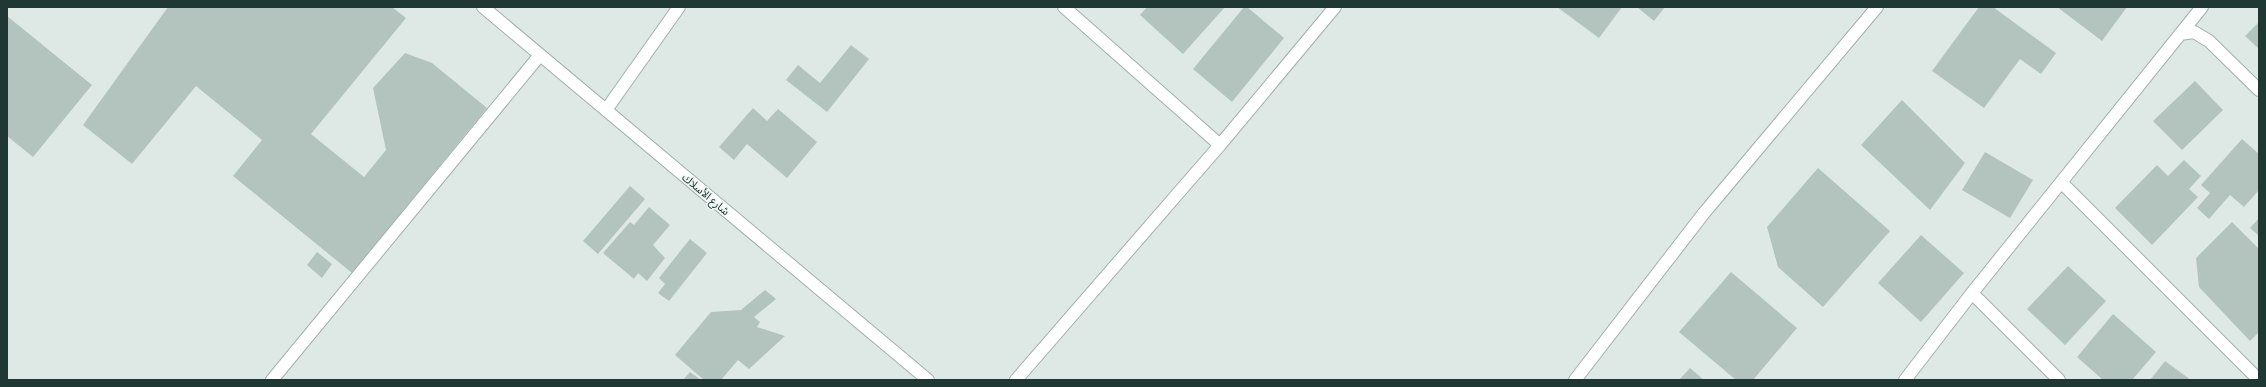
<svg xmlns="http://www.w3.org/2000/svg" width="2266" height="387" font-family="'Archivo Narrow','Noto Sans Arabic',sans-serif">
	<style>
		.building { fill: #b3c4be }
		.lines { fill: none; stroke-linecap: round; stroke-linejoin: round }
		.minor-casing { stroke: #a1b0ac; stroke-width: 14 }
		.tertiary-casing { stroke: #a1b0ac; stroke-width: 14 }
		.minor { stroke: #fff; stroke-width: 12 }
		.tertiary { stroke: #fff; stroke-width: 12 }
		.labels { text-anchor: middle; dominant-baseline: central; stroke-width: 3; stroke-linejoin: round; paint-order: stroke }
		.street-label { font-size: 11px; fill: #203834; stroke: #eef6f3 }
	</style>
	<rect width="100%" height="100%" fill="#dee9e5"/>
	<path class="building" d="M168,7H392L406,18L311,134L364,177L386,150L373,88L405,53L432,63L487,108L352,273L233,176L262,140L196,86L132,164L83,125Z
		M1147,7H1225L1183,54L1140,15Z
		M1244,7H1247L1284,38L1232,102L1193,69Z
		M1557,7H1622L1599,38Z
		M1637,7H1665L1654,21Z
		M1979,7H1993L2056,53L2041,74L2020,59L1984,108L1932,71Z
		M2057,7H2127L2102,41Z
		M7,16L92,85L33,157L7,136Z
		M2259,22V49L2245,36Z
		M851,45L869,59L827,112L786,80L798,65L820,83Z
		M2195,81L2223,110L2182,150L2153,121Z
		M1902,100L1965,163L1930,210L1861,145Z
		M753,108L767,121L778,109L817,142L787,178L747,144L734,160L719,147Z
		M2242,139L2259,154V190L2244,207L2230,195L2209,219L2197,208L2210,193L2201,185Z
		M1985,152L2033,180L2010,218L1962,190Z
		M2184,160L2201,176L2189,189L2198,197L2152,245L2115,208L2157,165L2168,176Z
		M1818,168L1890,231L1823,307L1778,267L1767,227Z
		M630,186L645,199L598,254L583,241Z
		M649,207L670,225L653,245L665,258L647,281L638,273L634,279L603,253L630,222L634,225Z
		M2259,218V236L2250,228Z
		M2232,222L2259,249V332L2250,341L2199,287L2196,258Z
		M1921,235L1964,273L1921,322L1878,283Z
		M690,239L707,253L669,301L658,293L665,284L659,278Z
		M317,252L332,264L322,278L307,265Z
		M2068,266L2106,301L2065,345L2027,309Z
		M1731,272L1797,328L1753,380H1736L1679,332Z
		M765,290L776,299L754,317L760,322L757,327L785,336L749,369L738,360L721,380H704L675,355L711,312L741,310Z
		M2113,314L2156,352L2132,380H2103L2077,357Z
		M2165,361L2191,380H2150Z
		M1690,368L1704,380H1679Z
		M690,372L701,380H683Z"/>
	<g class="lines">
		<defs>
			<path id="minor" d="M1064,7L1220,145L1335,7
				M2180,34L2194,32L2209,41L2259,90
				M606,110L679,7
				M2061,182L2259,380
				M1972,293L2059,380
				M272,380L540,55
				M1016,380L1220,145
				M1575,380L1704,213L1877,7
				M1905,380L1972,293L2202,7"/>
			<path id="tertiary" d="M483,7L928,380"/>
		</defs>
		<use href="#minor" class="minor-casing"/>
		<use href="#tertiary" class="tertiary-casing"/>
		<use href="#minor" class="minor"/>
		<use href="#tertiary" class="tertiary"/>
	</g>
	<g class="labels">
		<g class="street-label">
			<text transform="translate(706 194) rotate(40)">شارع الأسلاك</text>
		</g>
	</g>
	<rect width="2266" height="387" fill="none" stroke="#203834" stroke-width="16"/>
</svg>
